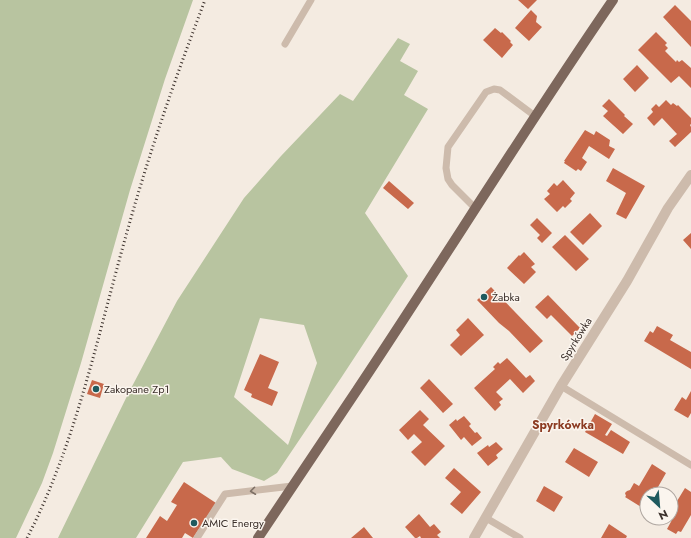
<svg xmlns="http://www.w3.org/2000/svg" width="691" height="538" font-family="Jost,sans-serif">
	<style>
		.green { fill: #b8c4a0; fill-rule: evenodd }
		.building { fill: #c8694b }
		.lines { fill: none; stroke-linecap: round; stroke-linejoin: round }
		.service { stroke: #cdbbac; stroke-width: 7 }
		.minor { stroke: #cdbbac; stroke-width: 10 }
		.primary { stroke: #7d675c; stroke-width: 10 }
		.rail { stroke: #3b302b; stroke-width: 3; stroke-dasharray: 1 3; stroke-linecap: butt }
		.oneway { stroke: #7d6f65 }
		.poi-dot { fill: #1f5a5e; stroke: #fbf5ee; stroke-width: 1.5 }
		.labels { text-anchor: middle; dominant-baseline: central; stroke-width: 3; stroke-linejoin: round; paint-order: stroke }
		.poi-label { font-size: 11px; fill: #3b302b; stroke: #fbf5ee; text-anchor: start }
		.street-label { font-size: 11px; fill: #3b302b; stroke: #fbf5ee }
		.neighbourhood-label { font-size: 12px; font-weight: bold; fill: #8c3b22; stroke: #fbf5ee }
	</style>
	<rect width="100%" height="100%" fill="#f4ebe1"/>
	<path class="green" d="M0,0H193L165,79L130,190L81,363L53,453L42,483L16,538H0Z
		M398,38L410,44L400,61L418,71L404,95L428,109L365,213L408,276L341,378L277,473L264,481L232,469L221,457L183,462L136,538H58L128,394L177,301L244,198L281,156L340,94L353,101ZM260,318L304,325L317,363L288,445L234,397Z"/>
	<path class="building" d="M518,0H537L528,9Z
		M675,5L691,21V47L663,17Z
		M531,10L537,16L536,22L542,27L529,41L515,28Z
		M495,28L501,33L502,32L511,41L510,42L513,45L502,58L483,40Z
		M656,32L667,43L665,45L668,48L665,51L676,62L677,60L679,62L682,60L691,68V88L679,76L671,83L638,50Z
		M637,65L649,78L635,92L623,79Z
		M609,99L625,115L624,116L633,124L623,134L603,116L608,111L602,106Z
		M666,100L671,105L673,103L677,106L678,105L691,118V124L690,125L691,127V132L675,147L669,141L677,134L662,118L654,126L647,118L653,112L651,109L656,104L659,107Z
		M585,130L594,135L596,131L610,140L609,146L615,149L609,159L589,146L582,158L587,162L581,171L578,169L576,171L564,163L565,161H564Z
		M613,168L645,186L626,219L616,214L626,193L606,181Z
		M563,180L575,193L570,199L572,201L565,208L563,206L557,212L544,199L550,194L547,191L554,183L557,186Z
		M389,181L414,203L408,209L383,188Z
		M590,213L602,226L583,245L570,232Z
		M537,218L552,233L542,243L537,238L540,235L530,225Z
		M691,233V249L683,240Z
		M565,235L589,259L576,271L552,247Z
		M524,252L535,264L531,267L536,272L524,284L507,268L519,255L520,256Z
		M491,287L543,341L530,353L509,331L499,323L477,300Z
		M548,295L580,328L572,336L551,315L547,319L535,307Z
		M468,318L484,335L461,356L450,345L460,335L456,330Z
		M657,326L673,335L670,340L691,352V369L644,341L650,331L653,333Z
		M260,354L279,362L268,388L278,392L272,406L251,397L252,394L244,390Z
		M507,358L526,378L530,375L535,381L523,393L510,379L496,392L503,399L499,402L501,405L495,411L474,388L495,369L493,367L498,362L500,364Z
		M429,379L453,404L443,413L420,388Z
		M92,380L104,384L100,398L87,394Z
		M691,391V413L688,418L674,410L682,397L686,400Z
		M420,410L429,419L423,425L445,446L425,466L411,452L422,442L414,434L408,440L399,430Z
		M595,414L612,424L605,435L607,436L611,430L630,442L623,454L585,432Z
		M464,416L471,424L469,426L475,433L477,432L482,438L472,446L464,437L461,440L449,425L456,419L457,421Z
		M496,442L503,449L496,455L498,458L488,466L477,453L488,445L489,447Z
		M574,448L598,462L589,477L565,462Z
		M652,464L666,473L654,494H647V508L646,510L625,497L626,496L625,493L627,491L630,490L634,483L639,486Z
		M454,468L481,492L462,514L450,504L461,492L445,478Z
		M184,482L216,503L193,538L185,533L182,538H146L160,516L167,521L177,505L171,502Z
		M544,486L563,497L554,512L536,501Z
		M685,488L691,492V515L681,532L678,531L676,534L667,529L678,509L674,506Z
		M419,514L430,527L434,524L441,532L437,535L440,538H421L420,536L417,538H415L405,527Z
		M609,524L627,536L626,538H601Z
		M364,527L373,538H351Z"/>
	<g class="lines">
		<path class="service" d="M285,44L311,0
			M475,208L452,185L448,179L446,168L448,147L486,92L494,89L500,90L535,116
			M561,386L691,465
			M486,518L520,538
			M197,538L225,494L292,486"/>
		<path class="minor" d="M474,538L561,386L627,281L668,208L691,175"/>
		<path class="primary" d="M258,538C291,488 324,439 357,390C443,261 525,128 613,0"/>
		<path class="rail" d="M27,538C76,444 98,334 127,232C149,153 176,76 205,0"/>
	</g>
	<defs><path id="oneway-chevron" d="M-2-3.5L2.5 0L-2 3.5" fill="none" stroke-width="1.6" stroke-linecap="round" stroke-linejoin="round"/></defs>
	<use class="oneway" href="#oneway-chevron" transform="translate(253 491) rotate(173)"/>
	<g class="poi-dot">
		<circle cx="484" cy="297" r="4"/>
		<circle cx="96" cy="389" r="4"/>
		<circle cx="194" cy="523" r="4"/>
	</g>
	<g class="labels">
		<g class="poi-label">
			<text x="492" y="297">Żabka</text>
			<text x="104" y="389">Zakopane Zp1</text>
			<text x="202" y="523">AMIC Energy</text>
		</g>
		<g class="street-label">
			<text transform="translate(576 339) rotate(-58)">Spyrkówka</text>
		</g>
		<g class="neighbourhood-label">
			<text x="563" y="425">Spyrkówka</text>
		</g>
	</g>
	<g transform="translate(659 506) rotate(154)"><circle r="19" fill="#fbf5ee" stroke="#aea6a0"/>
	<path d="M0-3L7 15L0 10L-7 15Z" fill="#1f5a5e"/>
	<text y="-6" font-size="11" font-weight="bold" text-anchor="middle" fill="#3b302b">N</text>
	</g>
</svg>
